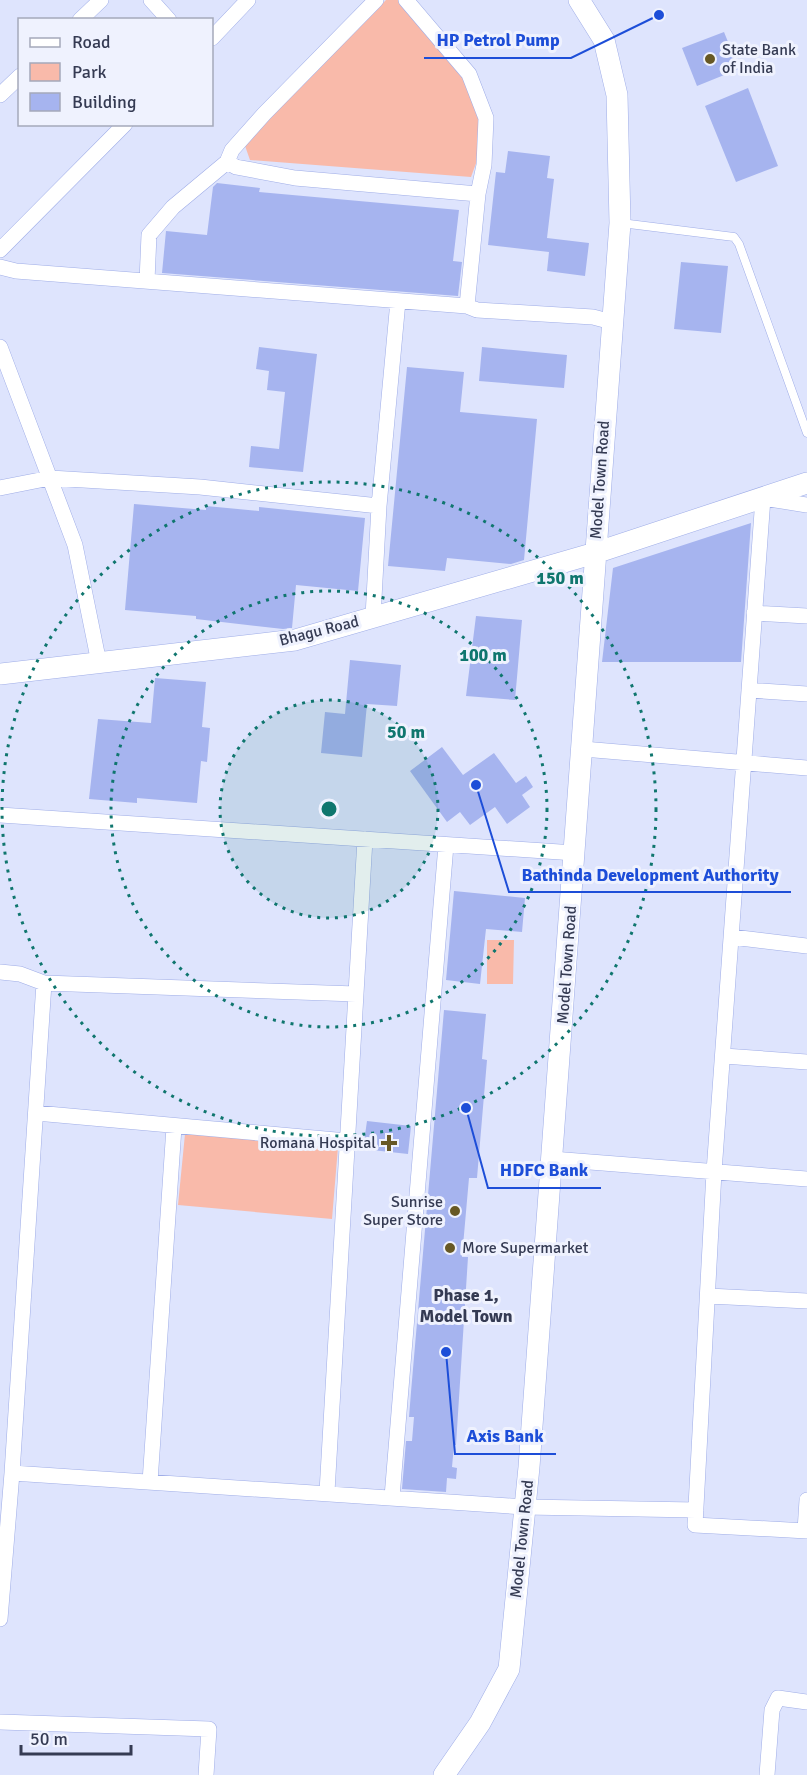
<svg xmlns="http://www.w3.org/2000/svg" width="807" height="1775" font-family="Signika,sans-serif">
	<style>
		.green { fill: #f9baaa }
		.building { fill: #a6b4ef }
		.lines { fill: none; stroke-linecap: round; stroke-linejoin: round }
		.lane-casing { stroke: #9fade7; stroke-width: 9 }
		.street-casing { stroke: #9fade7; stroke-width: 16 }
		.secondary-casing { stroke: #9fade7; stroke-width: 22 }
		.lane { stroke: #fff; stroke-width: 8 }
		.street { stroke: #fff; stroke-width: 15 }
		.secondary { stroke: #fff; stroke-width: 21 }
		.ring { fill: none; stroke: #0f766e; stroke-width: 3; stroke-dasharray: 3 6 }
		.poi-dot { fill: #675825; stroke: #eff2fe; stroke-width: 2 }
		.labels { text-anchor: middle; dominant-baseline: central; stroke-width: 6; stroke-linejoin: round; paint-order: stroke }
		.poi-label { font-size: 16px; fill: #353b53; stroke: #eff2fe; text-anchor: start }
		.street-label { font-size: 16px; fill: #353b53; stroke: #eff2fe }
		.neighbourhood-label { font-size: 18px; font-weight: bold; fill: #353b53; stroke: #eff2fe }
		.centre { fill: #0f766e; stroke: #eff2fe; stroke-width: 3 }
		.ring-label { font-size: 18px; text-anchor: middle; font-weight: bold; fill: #0f766e; stroke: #eff2fe; stroke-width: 6; stroke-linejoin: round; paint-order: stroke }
		.leader { fill: none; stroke: #1d4ed8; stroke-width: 2 }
		.callout-dot { fill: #1d4ed8; stroke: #eff2fe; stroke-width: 2 }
		.callout-label { font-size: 18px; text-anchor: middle; font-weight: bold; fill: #1d4ed8; stroke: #eff2fe; stroke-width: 6; stroke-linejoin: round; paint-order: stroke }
	</style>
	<rect width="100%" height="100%" fill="#dee4fd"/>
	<path class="green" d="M386,0H400L443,48L476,95L485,139L471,177L250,160L244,143Z
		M487,940H514L513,984H487Z
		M185,1134L338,1147L332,1219L178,1205Z"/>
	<path class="building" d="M724,32L739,69L697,86L682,48Z
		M748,88L778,166L736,182L705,106Z
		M508,151L550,156L547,178L554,179L547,238L589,243L585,276L547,271L549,252L488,245L496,172L505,173Z
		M217,183L260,188L259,192L459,210L453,261L462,262L458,296L162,273L166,231L207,235L213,187Z
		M681,262L728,266L721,333L674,329Z
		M259,347L317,354L303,472L249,467L251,446L279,449L285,392L267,390L269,371L256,369Z
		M482,347L567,355L564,388L479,381Z
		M407,367L464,372L460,412L537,419L524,560L511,564L447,558L445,571L388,566Z
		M134,504L206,510V506L259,511V507L365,518L358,591L296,585L292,628L283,629L196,619V616L125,610Z
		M751,523L741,662H602L613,568Z
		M476,616L522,620L515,700L466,696Z
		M350,660L401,665L397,706L367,704L362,757L321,753L325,712L345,714Z
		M155,678L206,682L202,727L210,728L207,762L201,761L197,803L137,798V803L89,799L98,719L151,723Z
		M442,747L463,775L494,753L516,783L526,776L533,787L522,795L530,807L507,824L495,807L470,825L460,812L447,822L410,771Z
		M454,891L525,898L522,932L486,929L480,984L446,980Z
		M444,1010L486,1014L482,1059L487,1060L477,1178H469L462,1257H468L456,1445H454L452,1467L457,1468L456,1479L447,1478L446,1492L402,1489L406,1441H412L414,1417H409L411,1392Z
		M367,1121L411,1126L408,1154L363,1149Z"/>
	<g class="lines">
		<defs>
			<path id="lane" d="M621,223L734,237L739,244L807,433"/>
			<path id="street" d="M151,0L169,20
				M406,0L469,74L486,118L484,165L478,194L467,306
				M80,20L101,0
				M212,38L248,0
				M0,95L20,76
				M227,162L236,167L295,178L478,194
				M0,250L125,124
				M0,267L16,271L467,306L477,310L593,317L612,322
				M147,281L149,235L173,207L227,162L232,150L264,114L376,0
				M0,347L75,545L99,663
				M0,488L50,478L200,487L379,506
				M807,505L763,498L714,1172L695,1525L807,1531
				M754,613L807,616
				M373,617L379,506L398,301
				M749,690L807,694
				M583,749L807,768
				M0,815L575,853
				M732,937L807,946
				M0,972L20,974L44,983
				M724,1056L807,1062
				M36,1113L347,1141
				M552,1159L807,1179
				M708,1296L807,1301
				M12,1473L525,1507L696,1510
				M150,1482L174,1127
				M327,1492L365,839
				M392,1497L446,845
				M805,1531L807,1500
				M0,1619L12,1473L44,983L356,994
				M0,1722L209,1729L206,1775
				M767,1775L772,1710L778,1698L807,1702"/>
			<path id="secondary" d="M0,674L295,640L595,553L807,483
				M444,1775L480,1723L509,1669L529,1467L620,223L617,95L604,40L579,0"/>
		</defs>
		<use href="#lane" class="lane-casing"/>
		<use href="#street" class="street-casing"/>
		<use href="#secondary" class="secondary-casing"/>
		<use href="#lane" class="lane"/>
		<use href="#street" class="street"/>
		<use href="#secondary" class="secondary"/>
	</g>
	<circle cx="329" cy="809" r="109" fill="#0f766e" fill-opacity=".12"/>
	<g class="ring">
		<circle cx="329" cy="809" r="109"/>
		<circle cx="329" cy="809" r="218"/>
		<circle cx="329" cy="809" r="327"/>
	</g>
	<g class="poi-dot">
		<circle cx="710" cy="59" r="6"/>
		<path d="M386 1134h6v6h6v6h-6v6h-6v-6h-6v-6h6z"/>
		<circle cx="455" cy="1211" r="6"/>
		<circle cx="450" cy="1248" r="6"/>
	</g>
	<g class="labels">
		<g class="poi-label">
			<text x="722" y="50">State Bank<tspan x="722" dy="18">of India</tspan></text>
			<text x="376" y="1143" text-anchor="end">Romana Hospital</text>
			<text x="443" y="1202" text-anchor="end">Sunrise<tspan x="443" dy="18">Super Store</tspan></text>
			<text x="462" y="1248">More Supermarket</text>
		</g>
		<g class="street-label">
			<text transform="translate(600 480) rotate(-86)">Model Town Road</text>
			<text transform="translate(319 631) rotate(-14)">Bhagu Road</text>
			<text transform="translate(567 965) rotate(-86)">Model Town Road</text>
			<text transform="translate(522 1539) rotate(-84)">Model Town Road</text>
		</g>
		<g class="neighbourhood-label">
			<text x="466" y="1295">Phase 1,<tspan x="466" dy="21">Model Town</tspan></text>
		</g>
	</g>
	<circle cx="329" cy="809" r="9" class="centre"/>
	<g class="ring-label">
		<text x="560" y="584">150 m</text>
		<text x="483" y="661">100 m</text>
		<text x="406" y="738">50 m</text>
	</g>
	<path class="leader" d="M659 15L571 58H424M476 785L509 892H791M466 1108L488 1188H601M446 1352L455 1454H556"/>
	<g class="callout-dot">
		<circle cx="659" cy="15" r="6"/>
		<circle cx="476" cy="785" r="6"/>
		<circle cx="466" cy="1108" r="6"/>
		<circle cx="446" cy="1352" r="6"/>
	</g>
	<g class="callout-label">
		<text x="498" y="46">HP Petrol Pump</text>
		<text x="650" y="881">Bathinda Development Authority</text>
		<text x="544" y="1176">HDFC Bank</text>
		<text x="505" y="1442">Axis Bank</text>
	</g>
	<rect x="18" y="18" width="195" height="108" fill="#eff2fe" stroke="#a5a9ba" stroke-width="1.5"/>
	<rect x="30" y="38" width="30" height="9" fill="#ffffff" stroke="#a5a9ba" stroke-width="1.5"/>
	<text x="72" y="48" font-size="18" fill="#353b53">Road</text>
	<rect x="30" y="63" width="30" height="18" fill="#f9baaa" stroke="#a5a9ba" stroke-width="1.5"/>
	<text x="72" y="78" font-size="18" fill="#353b53">Park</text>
	<rect x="30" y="93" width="30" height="18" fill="#a6b4ef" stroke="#a5a9ba" stroke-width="1.5"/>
	<text x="72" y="108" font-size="18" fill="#353b53">Building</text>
	<path d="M21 1745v9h110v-9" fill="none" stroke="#353b53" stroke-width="3"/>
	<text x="30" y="1745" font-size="18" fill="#353b53" stroke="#eff2fe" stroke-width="4.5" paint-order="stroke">50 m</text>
</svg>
